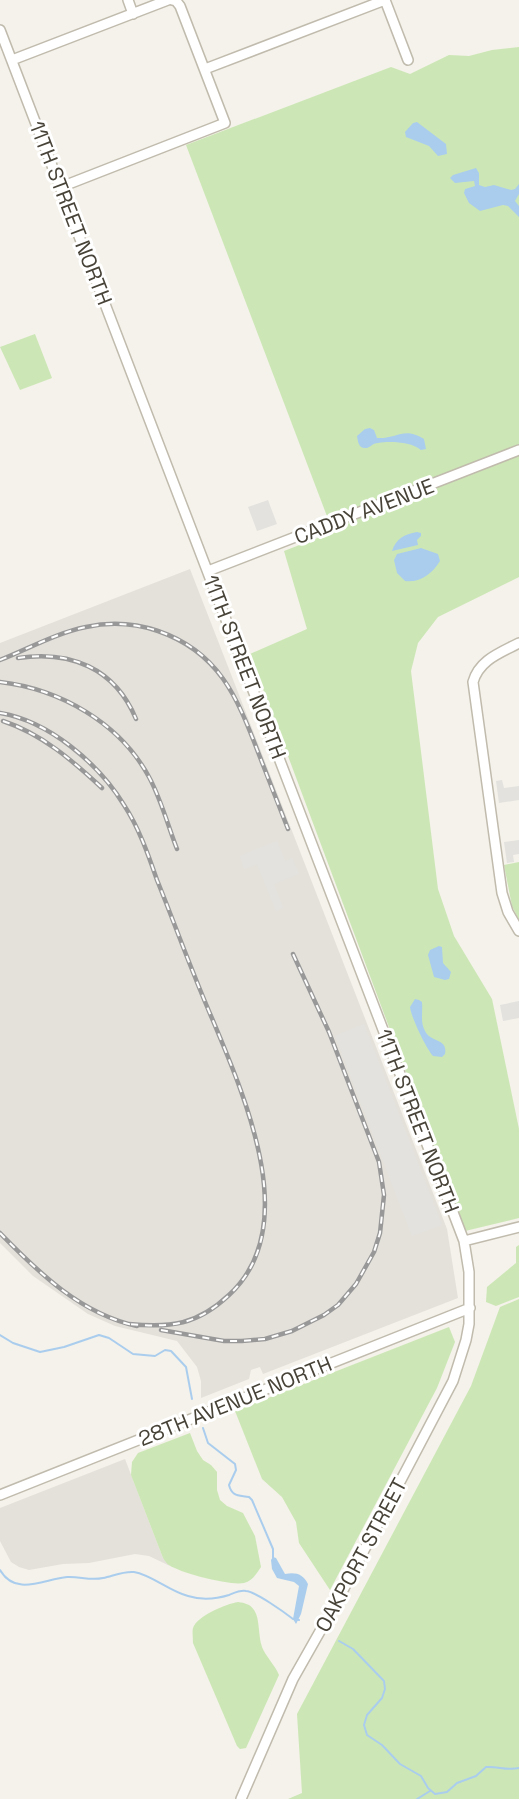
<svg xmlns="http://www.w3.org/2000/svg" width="519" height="1799" font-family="'Space Grotesk',sans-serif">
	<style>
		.industrial { fill: #e4e1db }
		.green { fill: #cce7b5 }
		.parking { fill: #e3e2de }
		.water { fill: #aacdee }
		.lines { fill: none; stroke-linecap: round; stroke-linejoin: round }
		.stream { stroke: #aacdee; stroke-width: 2 }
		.minor-casing { stroke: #c0bbad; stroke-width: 12 }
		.minor { stroke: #fff; stroke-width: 9 }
		.rail-casing { stroke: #989898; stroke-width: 4.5 }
		.rail { stroke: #fff; stroke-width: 2; stroke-dasharray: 7; stroke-linecap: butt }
		.labels { text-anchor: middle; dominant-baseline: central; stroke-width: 6; stroke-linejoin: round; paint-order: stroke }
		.street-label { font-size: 21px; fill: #484338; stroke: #fff }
	</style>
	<rect width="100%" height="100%" fill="#f4f2ea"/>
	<path class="industrial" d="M190,569L447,1229L458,1298L263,1374L260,1367L251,1370L249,1379L201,1398V1381L197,1367L177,1341L115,1326L88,1314L33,1276L0,1243V643Z
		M125,1459L163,1558L170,1566L149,1556L135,1554L89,1563L63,1564L29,1570L19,1567L11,1562L0,1541V1508Z"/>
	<path class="green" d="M519,47V577L438,617L418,643L411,671L438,889L454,936L492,999L519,1129V1218L465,1231L250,654L307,629L284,551L333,532L186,145L391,67L410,74L449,55L469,56L492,50Z
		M35,334L52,378L20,390L0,347Z
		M519,862V920L512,906L504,865Z
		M519,1245V1297L496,1306L486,1302L487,1287L516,1263V1247Z
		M519,1299V1799H288L302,1793L297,1714L471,1386L500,1307Z
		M449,1327L455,1342L437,1388L330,1590L299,1543L296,1522L282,1497L262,1479L235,1411Z
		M190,1433L197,1451L203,1460L211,1465L217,1472V1490L220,1500L227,1506L243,1513L255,1536L261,1567C257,1573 252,1581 244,1583C231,1586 180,1573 169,1565C167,1564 165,1561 163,1558L131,1475L132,1462L138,1453Z
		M238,1602C245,1603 250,1604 254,1610C260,1618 258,1636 262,1647C266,1657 275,1665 279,1675L246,1748L240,1749L237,1746L193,1643C193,1638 192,1632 193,1628C197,1616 226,1604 238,1602Z"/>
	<path class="parking" d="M268,500L277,524L257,531L248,507Z
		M502,780L504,788L519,786V800L499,803L496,781Z
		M519,840V854L513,855L514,862L507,863L504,842Z
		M277,841L285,861L292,858L299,874L274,884L283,908L276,911L257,864L244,869L240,856Z
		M519,1001V1018L503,1021L500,1005Z
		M364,1024L442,1225L412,1236L335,1036Z"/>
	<path class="water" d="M417,122L446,144L447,154L438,156L429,146L406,137L405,132L413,123Z
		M476,168L479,173V185L485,187L494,185L511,190L515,189L519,184V194L515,201L519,206V217L508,206L503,205L480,211L469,203L464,193L465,189L475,186L474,181L455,183L450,178L453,175Z
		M370,428L374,430L377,438C398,439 403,426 424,439L426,449L421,450C411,442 391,441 378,443C372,443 370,449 364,448C358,447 358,441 357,436L365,429Z
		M417,532L421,533V536L417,540L418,545L392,551C396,539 404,534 417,532Z
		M421,548L438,554L440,561C432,574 420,583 405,581L397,573L394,560L397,554Z
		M439,946L442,947L443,963L451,972L449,979L445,980L434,977L428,955L430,950Z
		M415,999L419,1000L422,1002C423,1013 420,1022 425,1031C431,1043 448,1038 445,1054L442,1057L433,1056C426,1048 411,1017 410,1007Z
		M273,1557L276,1558L285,1574C296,1572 303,1574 308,1584L301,1614L296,1624L293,1619L299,1586L294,1582L277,1578L272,1569L271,1560Z"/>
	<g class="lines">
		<path class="stream" d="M0,1335L13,1343L40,1352L64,1347L99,1335L109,1338L133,1354L155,1356L165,1350L171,1351L186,1367L192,1399
			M203,1428L208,1443L235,1464L236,1470L229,1485C232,1497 239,1495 249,1497L252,1500L273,1549V1559
			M0,1570C16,1597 44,1579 67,1577C79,1576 90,1581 103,1578C113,1576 123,1571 134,1572C152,1575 169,1591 188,1596C201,1600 216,1599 229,1595C234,1593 240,1590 246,1591C256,1592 284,1612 293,1619L299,1620
			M339,1641L353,1649L384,1681L385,1689L382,1698L367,1715L364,1725L367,1735L382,1745L400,1764L421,1776L428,1788L435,1794L447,1792L457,1783L476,1776L486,1767C498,1766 507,1771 519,1768
			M417,1799L430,1791"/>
		<defs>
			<path id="minor" d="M128,0L133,14
				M0,30L464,1241L469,1272V1324L466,1340L453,1381L340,1596L293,1679L241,1799
				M12,60L168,0
				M205,69L385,0L408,60
				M61,187L225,123L180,6L176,1L172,0
				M208,571L519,450
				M519,643C500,653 479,660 473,682L502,893L508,912L519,931
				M464,1241L519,1227
				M0,1495L470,1308"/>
		</defs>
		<use href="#minor" class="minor-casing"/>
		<use href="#minor" class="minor"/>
		<defs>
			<path id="rail" d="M18,658C70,650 115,668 136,719
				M0,660C28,649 56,633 86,627C109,622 134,623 158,631C219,652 237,697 258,752C268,778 278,804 288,829
				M0,682C60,689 120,723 149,777C161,799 168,826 177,849
				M0,713C49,721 99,764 124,805C139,828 148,854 157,880C170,912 182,945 195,977C228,1063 313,1218 229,1295C197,1325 171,1328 129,1324
				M3,721C42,734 73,761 102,788
				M0,1233C39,1273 81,1314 137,1326
				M161,1330L224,1341H242L265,1339L292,1331L324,1315L338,1305L356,1284L374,1252L380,1233L384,1195L379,1162L329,1032L293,954"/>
		</defs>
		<use href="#rail" class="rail-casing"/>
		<use href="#rail" class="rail"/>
	</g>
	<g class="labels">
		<g class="street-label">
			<text transform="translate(71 213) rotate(69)">11TH STREET NORTH</text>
			<text transform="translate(364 511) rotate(-21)">CADDY AVENUE</text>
			<text transform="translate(245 667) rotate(69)">11TH STREET NORTH</text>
			<text transform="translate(418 1121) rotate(69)">11TH STREET NORTH</text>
			<text transform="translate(235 1401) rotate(-22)">28TH AVENUE NORTH</text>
			<text transform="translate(361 1555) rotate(-62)">OAKPORT STREET</text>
		</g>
	</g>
</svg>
